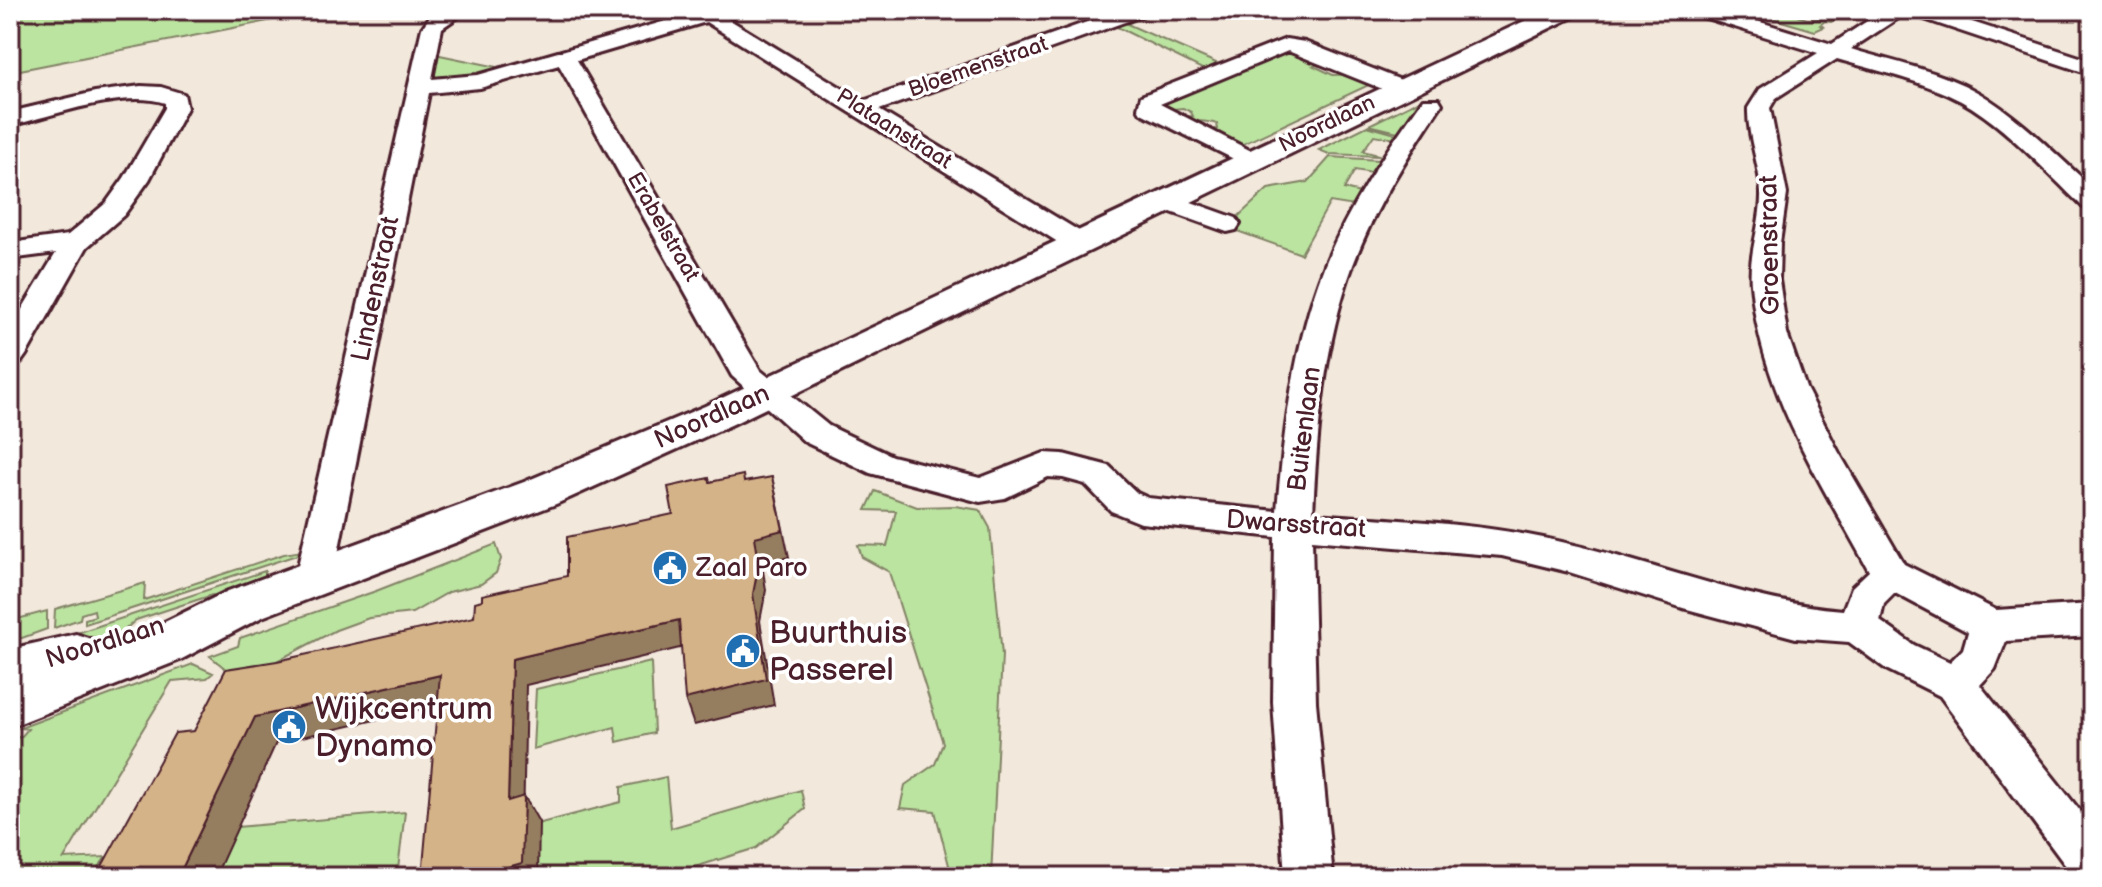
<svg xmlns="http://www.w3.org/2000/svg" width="2102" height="887" font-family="'Balsamiq Sans',sans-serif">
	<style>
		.green { fill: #bbe4a0; stroke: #828266; stroke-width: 2 }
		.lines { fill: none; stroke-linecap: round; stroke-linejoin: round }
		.minor-casing { stroke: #4a1f2b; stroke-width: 6 }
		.tertiary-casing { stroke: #4a1f2b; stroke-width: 6 }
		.minor { fill: #fff; fill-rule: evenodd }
		.tertiary { fill: #fff; fill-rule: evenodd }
		.shaded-wall { fill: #957d5f; stroke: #4a1f2b; stroke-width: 2 }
		.building { fill: #d5b388; stroke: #4a1f2b; stroke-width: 2 }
		.labels { text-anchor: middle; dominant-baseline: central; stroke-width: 7; stroke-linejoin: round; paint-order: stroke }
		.far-street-label { font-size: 22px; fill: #4a1f2b; stroke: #fff }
		.street-label { font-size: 26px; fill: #4a1f2b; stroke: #fff }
		.poi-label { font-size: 26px; fill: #4a1f2b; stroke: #fff; text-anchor: start }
		.near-poi-label { font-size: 32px; fill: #4a1f2b; stroke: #fff; text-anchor: start }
	</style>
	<rect width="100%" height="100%" fill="#f2e8db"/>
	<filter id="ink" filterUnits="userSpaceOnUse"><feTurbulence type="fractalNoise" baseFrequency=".0125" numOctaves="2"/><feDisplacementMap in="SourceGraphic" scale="16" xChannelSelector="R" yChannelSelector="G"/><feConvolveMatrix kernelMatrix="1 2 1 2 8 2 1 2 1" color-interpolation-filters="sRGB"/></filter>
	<g filter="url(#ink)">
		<path class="green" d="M10,10H324L10,72Z
			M1744,10H1779L1807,19H1822L1818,17L1825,13L1841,16L1831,22L1825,21L1820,25L1824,27L1815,31Z
			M1129,17L1136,20L1127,24L1223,66L1208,72L1111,24Z
			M1286,51L1330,64L1314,66L1333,75L1355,74L1373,83L1239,146L1202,130L1218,129L1217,124C1203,119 1190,124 1177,117L1193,116L1191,112L1183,108L1162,110L1158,106L1161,102Z
			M435,54L507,69L480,77L434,81L429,77Z
			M1418,101L1425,106L1406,134L1369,125Z
			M1367,126L1403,136L1401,140L1374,135L1363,151L1382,156H1379L1329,154L1319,150Z
			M1330,157L1379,160L1372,173L1355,170L1344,189L1360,193L1354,206L1330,202L1301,254L1229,228L1230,224L1268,189L1308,182Z
			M875,491L917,507L955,506L980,510L990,528L1002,655L991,877H952L935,811L900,808L905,785L935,764L943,743L889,572L862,557L858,545L887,546L896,511L866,510Z
			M496,544L501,559L496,573L481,584L449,592L412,613L369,618L336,630L273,663L227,670L210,656L238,646L240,638L376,591Z
			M302,551L300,554L85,624V619L95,616L94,610L81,614L80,619L54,628L55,609L145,583L144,600L284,554Z
			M265,571V582L225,598L212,595L136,620L122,632L78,647L77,633Z
			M47,611V629L22,638L10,637V621Z
			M651,662L654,733L617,742L615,727L533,749L536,689Z
			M193,664L213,673L207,678L172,681L64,859L106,857L91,877H10V738L21,737L28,729L21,728L28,725Z
			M666,777L671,828L801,790L805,809L756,848L663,877H535L537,824L621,802V787Z
			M405,812L397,877H202L237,827Z"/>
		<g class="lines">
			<defs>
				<path id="minor" d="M442,10H468L442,28L432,79L478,75L704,10H737L725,17L863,101L1121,10H1150L1147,14L879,110L1089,237L1093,243L1089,249L1079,251L1069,249L706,22L577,60L760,370L829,426L892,456L980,478L1044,453L1063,454L1109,466L1137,493L1148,498L1277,511C1284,429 1294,343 1324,267C1349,206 1385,152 1423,99H1439L1442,104C1408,155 1375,207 1353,265C1324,343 1317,431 1313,514C1398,520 1483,523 1566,543C1659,564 1747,602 1843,610L1852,587L1869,571C1819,479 1760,390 1751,284C1748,253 1762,223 1761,193C1760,164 1747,137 1748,108L1760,89L1818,53L1693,14L1690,10H1721L1832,44L1884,10H1935L2092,61V75L1906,13L1851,49C1893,62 1941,71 1979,93C2021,118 2056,155 2092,187V209L2083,207C2046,172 2005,125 1961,101C1923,81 1878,71 1837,59L1776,98L1770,108L1787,194L1780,243L1779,280L1787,333L1806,388L1838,451L1904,564L1996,610L2092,604V636L2006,641L1995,669L1980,685L2092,826V877H2074L1940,696L1886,669L1849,642L1796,638L1683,608L1569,572L1502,556L1312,540L1316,702L1333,877H1285L1273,702L1275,537L1141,523L1111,511L1085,484L1063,478L1048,477L1005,498L980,502L870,473L805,442L732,376L559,65L480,88L429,93L333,579L328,589L314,594L300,589L295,579L422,28L431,15ZM1895,593L1968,632L1963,649L1950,662L1914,645L1880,621L1884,604Z
					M1286,39L1305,42L1411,84L1414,89L1411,94H1395L1288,51L1160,104L1261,156L1264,161L1261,166L1252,168L1141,113L1138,108L1141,96Z
					M141,86L161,87L184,94L187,108L149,180L124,215L87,247L26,355L21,362L10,365V329L56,253L10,259V243L68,235L106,203L124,178L165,108V103C124,89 52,116 10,126V112L95,92Z
					M1166,193L1236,218L1240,224L1236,230L1227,232L1157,207L1153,201L1157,195Z"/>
				<path id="tertiary" d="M1548,10H1580L1577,15L733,424L556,504L262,617L180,660L10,727V649L76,634L94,640L98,648L144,632L228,591L524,482L705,406Z"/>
			</defs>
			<use href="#minor" class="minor-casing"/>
			<use href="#tertiary" class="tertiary-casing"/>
			<use href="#minor" class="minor"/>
			<use href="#tertiary" class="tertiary"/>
		</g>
		<path class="shaded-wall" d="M772,477L789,557L762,564L766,590L760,621L774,705L694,725L685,699L755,537Z
			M679,620L688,646L526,685L523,827L508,801L512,659Z
			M440,675L456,701L276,743L215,877H178L255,717Z
			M524,796L539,822L538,877H473Z"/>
		<path class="building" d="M743,475L744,482L772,477L783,530L755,537L759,563L753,594L766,679L685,699L679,620L512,659L508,801L524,796L522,863L473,877H422L440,675L255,717L178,877H96L175,733L194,731L226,669L277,661L474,617L475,602L482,600V595L567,576V537L673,514L668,487L709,478L710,482Z"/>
	</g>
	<defs>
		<symbol id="civic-disc" viewBox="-11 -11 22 22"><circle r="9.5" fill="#1f6fb2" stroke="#fff"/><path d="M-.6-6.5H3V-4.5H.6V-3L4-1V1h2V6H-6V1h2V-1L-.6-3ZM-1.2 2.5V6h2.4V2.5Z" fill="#fff"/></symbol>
	</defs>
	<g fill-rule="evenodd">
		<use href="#civic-disc" x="650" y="548" width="40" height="40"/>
		<use href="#civic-disc" x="723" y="631" width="40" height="40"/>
		<use href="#civic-disc" x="269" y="707" width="40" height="40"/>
	</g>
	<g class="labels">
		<g class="far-street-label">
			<text transform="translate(978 67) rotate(-19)">Bloemenstraat</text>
			<text transform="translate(1327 124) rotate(-26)">Noordlaan</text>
			<text transform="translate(894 129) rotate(32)">Plataanstraat</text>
			<text transform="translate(663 227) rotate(60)">Erabelstraat</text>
		</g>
		<g class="street-label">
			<text transform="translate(1770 245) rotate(-91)">Groenstraat</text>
			<text transform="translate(376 289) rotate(-78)">Lindenstraat</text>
			<text transform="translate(712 417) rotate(-24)">Noordlaan</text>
			<text transform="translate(1305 429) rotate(-83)">Buitenlaan</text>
			<text transform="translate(1296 525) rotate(4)">Dwarsstraat</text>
			<text transform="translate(105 643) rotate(-17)">Noordlaan</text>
		</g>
		<g class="poi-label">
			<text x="696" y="568">Zaal Paro</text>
		</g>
		<g class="near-poi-label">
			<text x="769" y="633">Buurthuis<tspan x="769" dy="37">Passerel</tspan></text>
			<text x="315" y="709">Wijkcentrum<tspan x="315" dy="37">Dynamo</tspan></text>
		</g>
	</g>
	<rect width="2102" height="887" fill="none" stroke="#fff" stroke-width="40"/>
	<rect x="20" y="20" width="2062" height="847" fill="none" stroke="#4a1f2b" stroke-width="3" filter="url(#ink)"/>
</svg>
